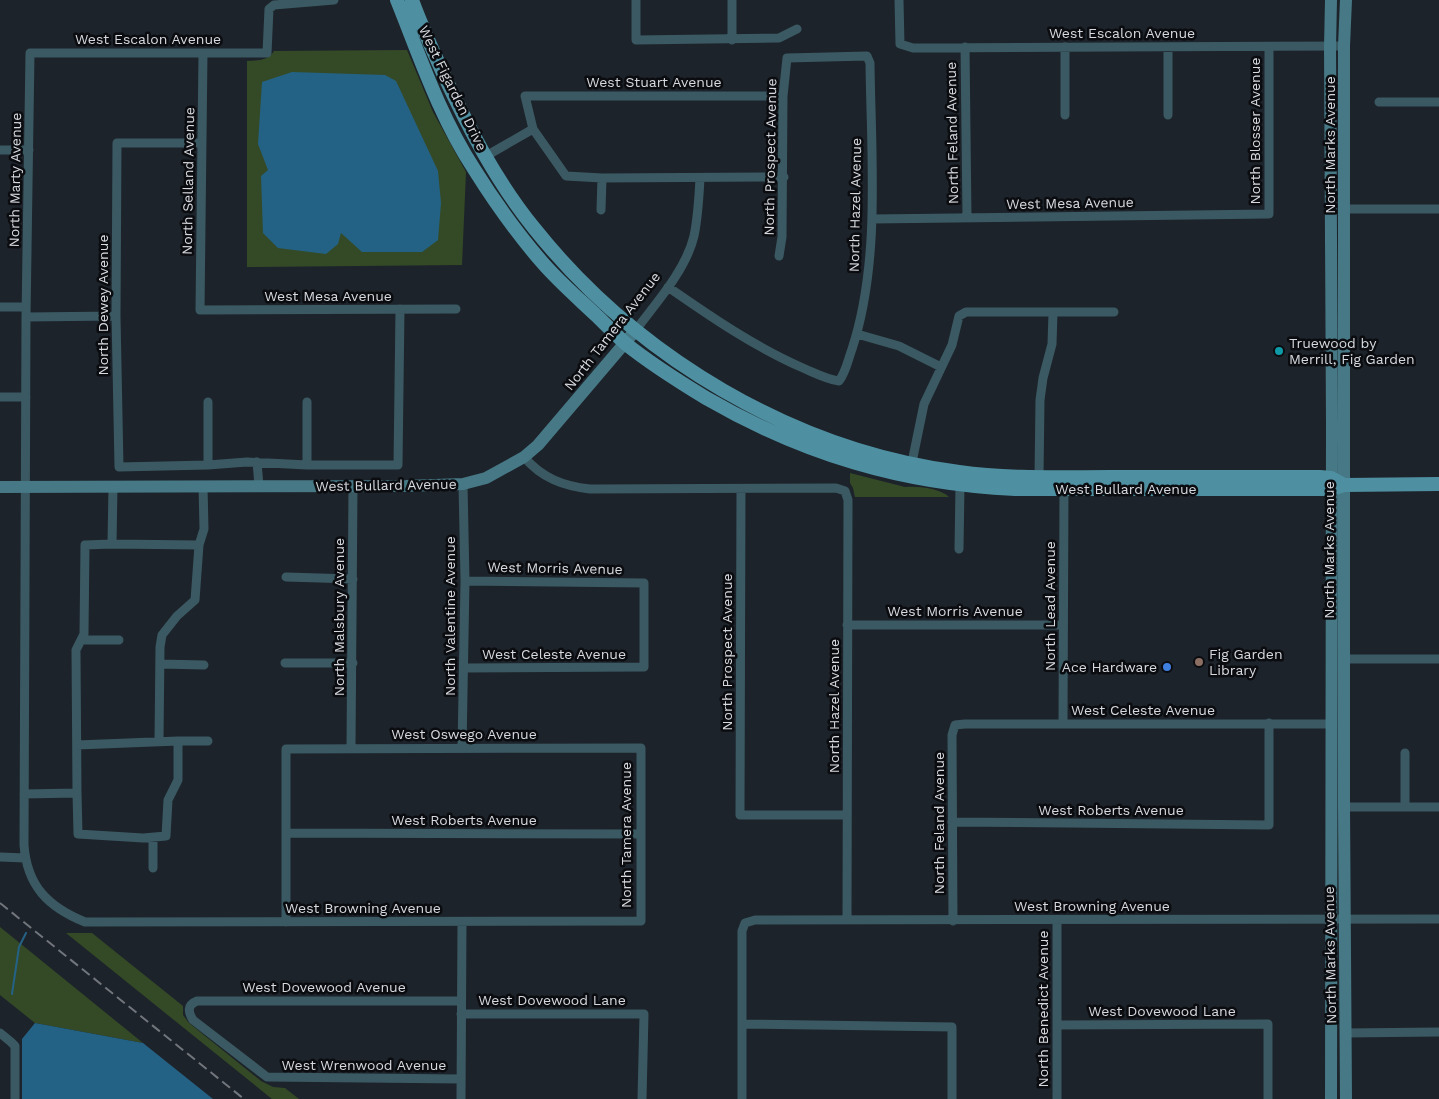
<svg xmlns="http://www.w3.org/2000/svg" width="1439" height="1099" font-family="'Work Sans',sans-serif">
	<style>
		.green { fill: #344a27 }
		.water { fill: #246285 }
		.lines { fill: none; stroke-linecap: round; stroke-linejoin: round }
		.stream { stroke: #246285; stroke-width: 2 }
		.street { stroke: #3b5962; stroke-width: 9 }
		.secondary { stroke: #467885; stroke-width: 12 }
		.primary { stroke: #4e90a1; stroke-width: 14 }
		.rail { stroke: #71757c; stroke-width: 2; stroke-dasharray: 10 5; stroke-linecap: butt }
		.culture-dot { fill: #0f9aa8; stroke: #0a0c0f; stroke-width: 2 }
		.education-dot { fill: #8d6e63; stroke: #0a0c0f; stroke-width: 2 }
		.shop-dot { fill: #3f7fe0; stroke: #0a0c0f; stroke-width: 2 }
		.labels { text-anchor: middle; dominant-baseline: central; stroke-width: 5; stroke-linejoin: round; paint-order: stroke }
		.street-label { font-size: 14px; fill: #d6d9df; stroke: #0a0c0f }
		.poi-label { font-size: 14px; fill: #d6d9df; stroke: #0a0c0f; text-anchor: start }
	</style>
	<rect width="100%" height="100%" fill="#1d232a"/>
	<path class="green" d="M407,50L433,112L466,172L462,265L247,267V61C259,60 268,61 274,51Z
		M850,473L905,487C918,486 940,488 949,497H855L853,488L850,483Z
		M0,927L143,1043L35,1023L0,995Z
		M66,933H92L183,1006V1015L189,1023L261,1081L273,1087L285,1088L299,1099H272Z"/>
	<path class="water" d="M292,72L385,75L396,81L438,171L441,203L438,240L422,252H362L341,233L338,244L326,254L278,248L263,233L261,176L268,170L258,144L262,82Z
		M35,1023L143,1043L213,1099H22V1039Z"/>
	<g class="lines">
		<path class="stream" d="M12,994L19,947L26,933"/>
		<path class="street" d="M636,0V40L779,38L797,29
			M732,0V40
			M899,0L900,44L913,48L1344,46
			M965,47L967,218
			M1065,47V115
			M1168,47V115
			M203,53L200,310L456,309
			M783,96H525L533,129L566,176L602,178L784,177
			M1379,102H1439
			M202,143H117L116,316L119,467L208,465L247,462L307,465H398L400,309
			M0,150H29
			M486,156L533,129
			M1345,209H1439
			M601,210L602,178
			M872,219L1269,214V47
			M668,287C711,317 755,347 803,368C815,373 826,379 839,381C846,372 848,360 852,349C881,261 871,155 870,63L867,56L787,58L783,96L782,237L779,256
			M0,307H26
			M26,317L116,316
			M635,331C656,303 686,270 694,236C698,217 699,198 700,178
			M857,334L899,346L941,367
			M0,397H26
			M524,457C542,478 563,486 590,489L836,488L845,491L848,500L847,920
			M257,462L259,486
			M208,465V402
			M307,465V402
			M911,467L924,404L952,345L959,316L966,312H1114
			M1039,477L1040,400L1043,378L1052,344L1053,313
			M741,489L740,815H847
			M112,544L199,545L195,600L177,616L162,635L160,647L159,741
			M199,545L204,529L203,486
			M959,549L960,486
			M286,577L353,579
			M847,625H1063
			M81,640H119
			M1345,659H1439
			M285,663H353
			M160,664L204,665
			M464,668L644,667V583L465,581
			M1063,724L1064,489
			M178,741H208
			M77,745L178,741V780L168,800L166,836L143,838L78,834L77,793
			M351,748L353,486
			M462,748L465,581L463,484
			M1405,753V807
			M24,794L77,793L76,650L84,634L85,545L112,544L113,486
			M1344,807H1439
			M952,822L1269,825V723
			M286,833L641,834
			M153,838V868
			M0,857L25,858
			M1057,920V1099
			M953,921L952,735L955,725L965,724H1331
			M286,922V749L641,748V921L85,922C48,907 27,886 24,845L26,317L30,53H267L269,9L274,5L334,0
			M461,1014H644L642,1099
			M742,1024L952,1027V1099
			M1057,1025L1268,1024V1099
			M0,1033L11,1042L15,1046V1099
			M1345,1033L1439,1032
			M461,1079L267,1077L193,1020C188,1012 187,1005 197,1001H461
			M461,1099L462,922
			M742,1099V931L745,923L755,920L1439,919"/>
		<path class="secondary" d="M0,487L406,486L463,484L486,478L524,457L538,445L635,331
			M1331,1099L1332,424L1330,47L1331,0
			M1346,1099L1344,807V46L1346,0"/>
		<path class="primary" d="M397,0C420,57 440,117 474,169C494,201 516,232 541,261C558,281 579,299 598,317C607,326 616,335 626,344C651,364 678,381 706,398C803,454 902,484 1015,489H1331L1344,485L1439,484
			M412,0C421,25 432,49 443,73C468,127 496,181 534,228C637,357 794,451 959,472C1010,479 1061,477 1111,477C1181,477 1251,477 1320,477L1331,478L1344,485"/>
		<path class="rail" d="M0,903L244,1099"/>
	</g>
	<circle class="culture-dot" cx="1279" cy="351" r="5"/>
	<circle class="education-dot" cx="1199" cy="662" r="5"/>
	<circle class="shop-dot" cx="1167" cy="667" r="5"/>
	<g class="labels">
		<g class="street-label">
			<text x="1122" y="33">West Escalon Avenue</text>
			<text x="148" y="39">West Escalon Avenue</text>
			<text x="654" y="82">West Stuart Avenue</text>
			<text transform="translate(453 88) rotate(64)">West Figarden Drive</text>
			<text transform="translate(1255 131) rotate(-90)">North Blosser Avenue</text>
			<text transform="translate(952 133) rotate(-91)">North Feland Avenue</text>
			<text transform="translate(1330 145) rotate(-90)">North Marks Avenue</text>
			<text transform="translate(770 157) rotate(-89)">North Prospect Avenue</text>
			<text transform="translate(15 180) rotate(-89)">North Marty Avenue</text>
			<text transform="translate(188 181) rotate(-89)">North Selland Avenue</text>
			<text transform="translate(1070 203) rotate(-1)">West Mesa Avenue</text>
			<text transform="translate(855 205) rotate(-89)">North Hazel Avenue</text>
			<text x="328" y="296">West Mesa Avenue</text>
			<text transform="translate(103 305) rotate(-90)">North Dewey Avenue</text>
			<text transform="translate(612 331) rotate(-52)">North Tamera Avenue</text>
			<text transform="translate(386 485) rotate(-1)">West Bullard Avenue</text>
			<text x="1126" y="489">West Bullard Avenue</text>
			<text transform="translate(1329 550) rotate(-90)">North Marks Avenue</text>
			<text transform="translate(555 568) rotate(1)">West Morris Avenue</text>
			<text transform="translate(1050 606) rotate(-90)">North Lead Avenue</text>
			<text x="955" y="611">West Morris Avenue</text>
			<text transform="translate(450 616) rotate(-90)">North Valentine Avenue</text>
			<text transform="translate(339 617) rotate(-90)">North Malsbury Avenue</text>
			<text transform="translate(727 652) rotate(-90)">North Prospect Avenue</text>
			<text x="554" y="654">West Celeste Avenue</text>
			<text transform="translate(834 706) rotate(-90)">North Hazel Avenue</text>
			<text x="1143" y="710">West Celeste Avenue</text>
			<text x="464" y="734">West Oswego Avenue</text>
			<text x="1111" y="810">West Roberts Avenue</text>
			<text x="464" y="820">West Roberts Avenue</text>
			<text transform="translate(939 823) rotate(-90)">North Feland Avenue</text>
			<text transform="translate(626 835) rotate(-90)">North Tamera Avenue</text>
			<text x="1092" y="906">West Browning Avenue</text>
			<text x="363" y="908">West Browning Avenue</text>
			<text transform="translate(1330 955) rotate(-91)">North Marks Avenue</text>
			<text x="324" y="987">West Dovewood Avenue</text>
			<text x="552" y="1000">West Dovewood Lane</text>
			<text transform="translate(1043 1009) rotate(-90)">North Benedict Avenue</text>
			<text x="1162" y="1011">West Dovewood Lane</text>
			<text x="364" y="1065">West Wrenwood Avenue</text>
		</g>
		<g class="poi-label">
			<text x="1289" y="343">Truewood by<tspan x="1289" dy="16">Merrill, Fig Garden</tspan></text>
			<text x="1209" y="654">Fig Garden<tspan x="1209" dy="16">Library</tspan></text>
			<text x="1157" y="667" text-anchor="end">Ace Hardware</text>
		</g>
	</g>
</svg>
